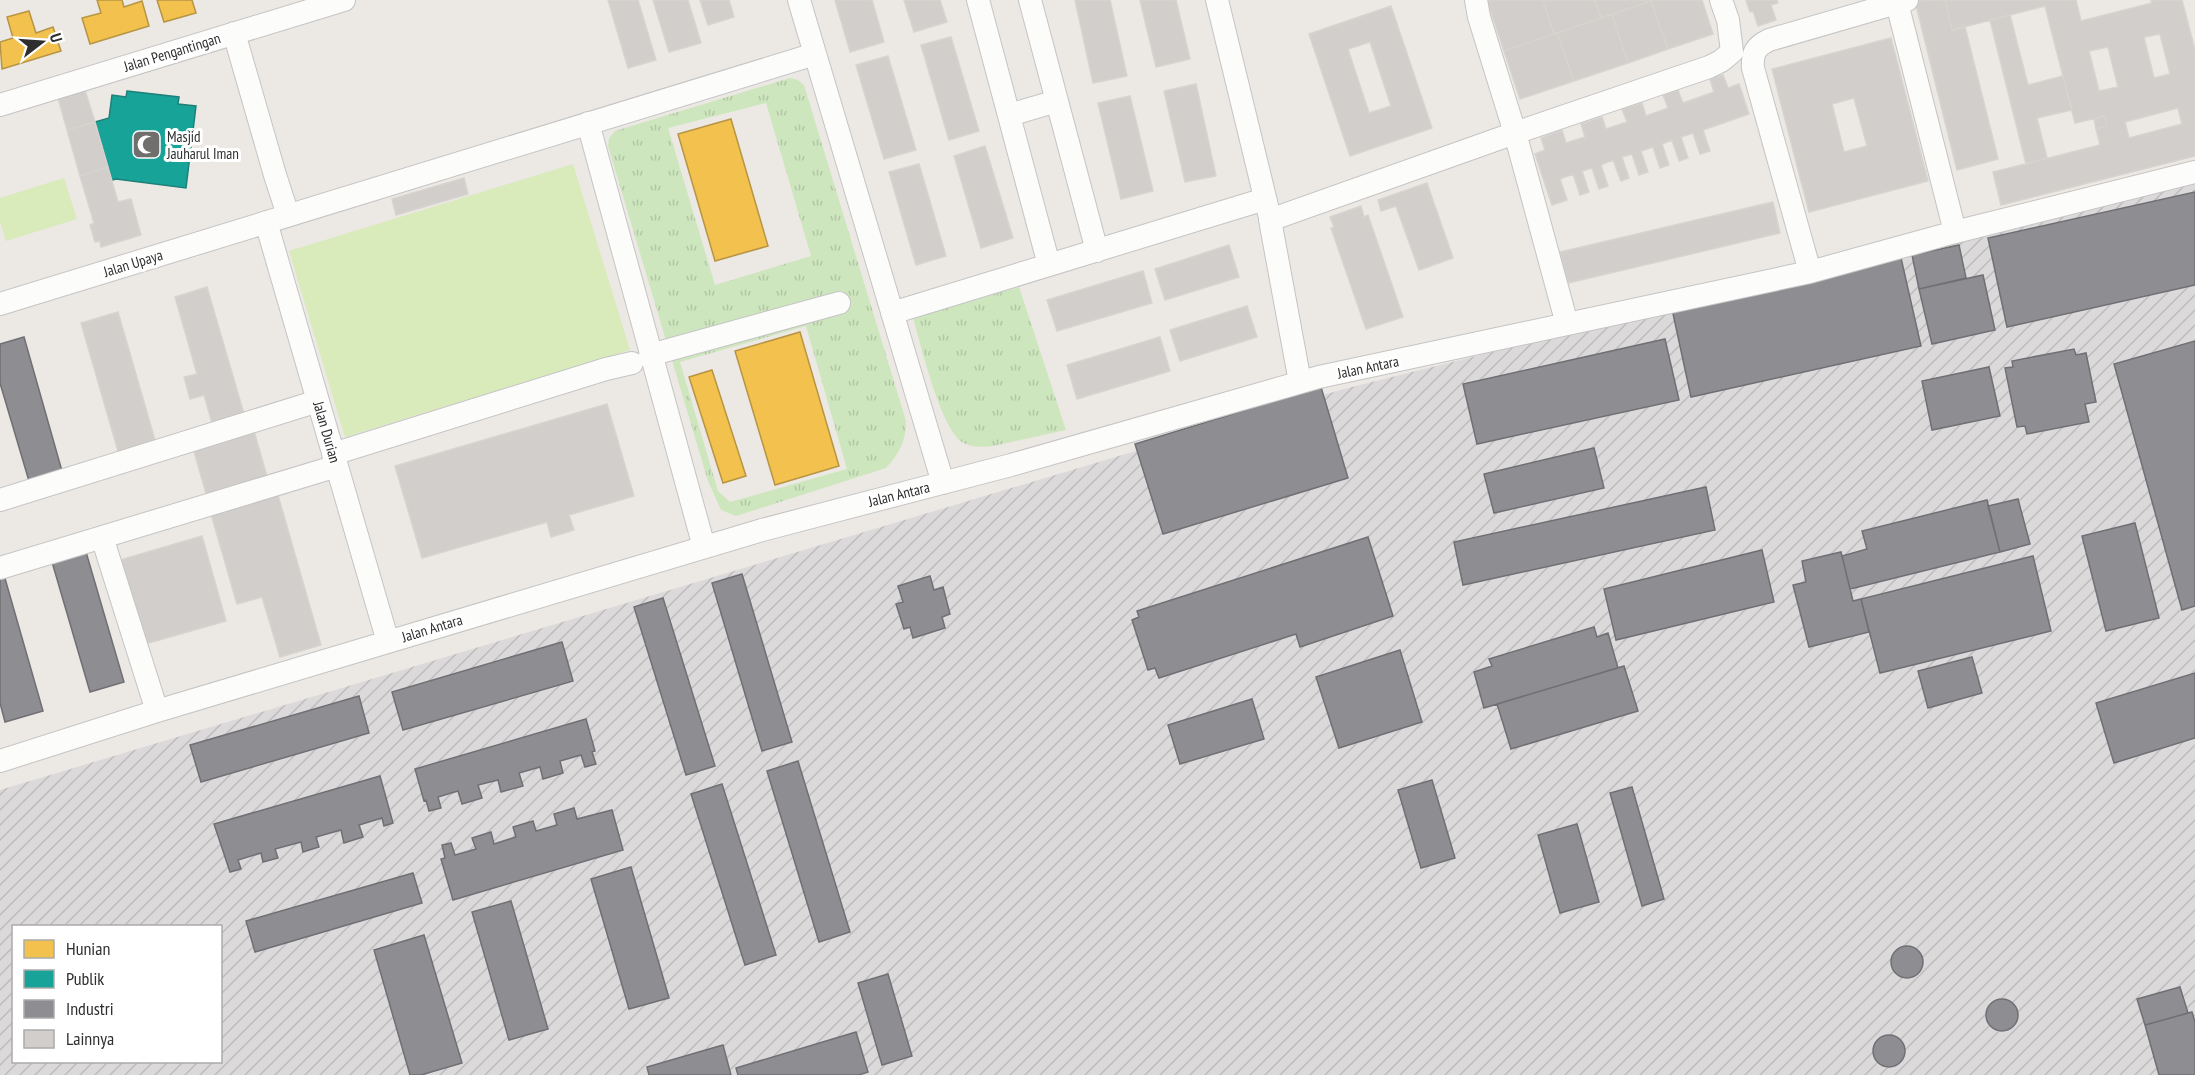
<svg xmlns="http://www.w3.org/2000/svg" width="2195" height="1075" font-family="'PT Sans Narrow',sans-serif">
	<style>
		.industrial { fill: url(#industrial-furrows); fill-rule: evenodd }
		.grass { fill: url(#grass-tufts); fill-rule: evenodd }
		.pitch { fill: #d9eabb }
		.homes { fill: #f2c14e; stroke: #b79544; stroke-width: 1.5 }
		.public { fill: #17a398; stroke: #1e8078; stroke-width: 1.5 }
		.industry { fill: #8d8d92; stroke: #707074; stroke-width: 1.5 }
		.building { fill: #d1cecb; stroke: #d7d4d0; stroke-width: 1.5; fill-rule: evenodd }
		.lines { fill: none; stroke-linecap: round; stroke-linejoin: round }
		.minor-casing { stroke: #c5c4c5; stroke-width: 24 }
		.minor { stroke: #fcfcfb; stroke-width: 22 }
		.labels { text-anchor: middle; dominant-baseline: central; stroke-width: 6; stroke-linejoin: round; paint-order: stroke }
		.street-label { font-size: 15px; fill: #2e2e2e; stroke: #fff }
		.poi-label { font-size: 15px; fill: #2e2e2e; stroke: #fff; text-anchor: start }
	</style>
	<defs>
		<pattern id="industrial-furrows" width="10" height="10" patternUnits="userSpaceOnUse" patternTransform="scale(1.5)"><rect width="10" height="10" fill="#dcd9db"/><path d="M-1 1l2-2M0 10L10 0M9 11l2-2" fill="none" stroke="#bdbbbc"/></pattern>
		<pattern id="grass-tufts" width="24" height="20" patternUnits="userSpaceOnUse" patternTransform="scale(1.5)"><rect width="24" height="20" fill="#cee6be"/><path d="M3 7l-1-3M5 7V3M7 7l1-3M15 17l-1-3M17 17v-4M19 17l1-3" fill="none" stroke="#b1c6a4"/></pattern>
	</defs>
	<rect width="100%" height="100%" fill="#ece8e4"/>
	<path class="industrial" d="M2195,176V1075H0V790L1340,390ZM14,926H220V1062H14Z"/>
	<path class="grass" d="M790,78L798,80L804,85L906,421C906,441 899,454 886,468L736,516L721,510L708,481L608,146L609,138L615,131ZM766,103L811,256L715,285L668,128ZM806,326L847,469L730,502L718,491L680,362Z
		M1019,287L1066,430L993,446C983,447 971,448 962,442C940,427 921,345 913,318Z"/>
	<path class="pitch" d="M573,164L630,350L345,437L289,251Z
		M64,178L77,219L6,241L0,222V198Z"/>
	<path class="homes" d="M97,0H122L124,7L142,1L149,26L90,44L82,18L101,13Z
		M157,0H192L196,13L164,22Z
		M29,11L36,33L53,27L61,51L2,69L0,42L13,38L7,17Z
		M731,119L768,246L715,261L678,134Z
		M800,332L839,466L775,485L735,351Z
		M712,370L746,476L723,483L689,377Z"/>
	<path class="public" d="M127,91L179,97L178,104L196,106L186,188L116,179L112,180L95,122L109,118L112,95L126,97Z"/>
	<path class="industry" d="M2195,192V285L2007,327L1988,238Z
		M1959,245L1966,278L1919,289L1912,255Z
		M1901,258L1921,346L1691,397L1672,309Z
		M1983,275L1995,330L1932,344L1919,289Z
		M24,337L62,471L29,481L0,383V344Z
		M1665,339L1679,400L1477,444L1463,384Z
		M2195,341V606L2182,610L2114,364Z
		M2074,349L2076,355L2086,353L2096,402L2085,404L2089,422L2027,434L2025,426L2017,427L2005,368L2013,367L2012,361Z
		M1989,367L2000,416L1932,430L1922,381Z
		M1321,387L1348,478L1163,534L1135,444Z
		M1594,448L1604,488L1494,513L1484,474Z
		M1706,487L1715,530L1463,585L1454,542Z
		M2018,499L2030,544L2000,552L1988,506Z
		M1987,500L2000,552L1850,589L1842,556L1867,549L1862,531Z
		M2135,523L2159,618L2106,631L2082,536Z
		M1368,537L1393,616L1300,647L1296,634L1159,678L1155,668L1148,670L1132,620L1139,617L1137,611Z
		M1762,550L1774,602L1616,640L1604,589Z
		M86,552L124,682L90,692L52,562Z
		M1841,552L1853,601L1861,599L1869,632L1809,647L1793,585L1806,582L1802,561Z
		M2033,556L2051,631L1880,673L1861,599Z
		M742,574L792,742L762,751L712,583Z
		M4,575L43,711L5,722L0,703V576Z
		M930,576L934,590L943,587L950,614L942,617L945,628L913,638L910,627L904,629L896,604L903,602L898,586Z
		M663,598L715,766L686,775L634,607Z
		M1594,627L1597,637L1608,633L1618,668L1484,708L1474,672L1492,666L1489,659Z
		M562,642L573,681L403,730L392,692Z
		M1400,650L1422,722L1339,748L1316,677Z
		M1972,657L1982,693L1928,708L1918,671Z
		M1624,666L1638,711L1511,749L1497,704Z
		M2195,673V738L2114,763L2096,703Z
		M359,696L369,733L201,782L190,745Z
		M1252,699L1264,739L1180,764L1168,725Z
		M586,719L595,751L592,752L596,764L585,767L581,755L560,761L563,773L543,779L540,767L519,773L523,786L501,792L498,780L478,785L482,798L462,804L458,791L438,797L441,808L429,811L426,800L424,801L415,769Z
		M798,761L850,932L819,942L767,771Z
		M380,776L393,823L384,826L382,818L359,825L363,837L344,843L341,830L316,837L319,847L303,852L301,842L275,849L278,858L263,862L261,853L238,860L241,869L230,872L214,824Z
		M1432,780L1455,858L1421,868L1398,790Z
		M722,784L776,955L745,965L691,794Z
		M1632,787L1664,899L1642,906L1610,793Z
		M574,808L577,819L612,810L623,850L453,900L441,859L445,858L442,845L451,843L455,855L476,849L472,838L491,832L494,844L516,837L513,827L533,821L536,831L557,825L554,814Z
		M1577,824L1599,902L1560,913L1538,835Z
		M631,867L669,998L629,1009L591,879Z
		M413,873L422,903L255,952L246,921Z
		M511,901L548,1029L509,1040L472,912Z
		M424,935L462,1063L421,1075H410L374,950Z
		M1891 962a16 16 0 1 1 32 0a16 16 0 1 1-32 0Z
		M888,974L912,1056L882,1065L858,983Z
		M2180,987L2188,1013L2145,1025L2137,999Z
		M1986 1015a16 16 0 1 1 32 0a16 16 0 1 1-32 0Z
		M2192,1012L2195,1022V1075H2159L2145,1025Z
		M856,1032L868,1072L859,1075H738L736,1068Z
		M1873 1051a16 16 0 1 1 32 0a16 16 0 1 1-32 0Z
		M723,1045L731,1075H649L647,1067Z"/>
	<path class="building" d="M608,0H638L656,60L628,68Z
		M653,0H688L701,43L669,52Z
		M700,0H729L734,17L708,25Z
		M835,0H872L884,42L850,52Z
		M904,0H940L947,22L914,32Z
		M1075,0H1110L1127,76L1093,83Z
		M1140,0H1176L1190,59L1156,67Z
		M1487,0H1543L1554,34L1504,51Z
		M1543,0H1595L1601,18L1554,34Z
		M1595,0H1651V1L1601,18Z
		M1654,0H1702L1713,34L1668,49L1651,1Z
		M1746,0H1777L1778,3L1771,5L1776,20L1758,26L1753,11L1750,12Z
		M1945,0H2076L2081,21L2152,3L2151,0H2182L2195,50V156L2001,205L1993,172L2100,145L2096,129L2107,126L2105,116L2075,123L2045,6L1952,30ZM2160,34L2170,74L2154,78L2144,37ZM2108,47L2118,87L2099,91L2089,51ZM2178,108L2182,124L2129,138L2125,122Z
		M1945,0L1952,30L1965,27L1998,159L1957,170L1915,1Z
		M1651,1L1668,49L1628,63L1612,14Z
		M1391,6L1432,128L1350,156L1309,34ZM1370,42L1391,106L1369,113L1348,49Z
		M1612,14L1628,63L1574,81L1557,33Z
		M2010,15L2028,85L2063,76L2072,110L2037,118L2047,158L2026,164L1990,20Z
		M1557,33L1574,81L1520,99L1504,51Z
		M951,37L979,131L949,140L921,45Z
		M1891,38L1928,181L1809,212L1772,69ZM1854,98L1867,146L1844,152L1832,104Z
		M888,56L916,150L884,159L856,65Z
		M1723,75L1728,88L1739,84L1749,114L1703,130L1710,151L1700,154L1693,133L1681,137L1688,158L1679,161L1672,140L1662,144L1669,165L1660,168L1653,147L1641,151L1648,172L1639,175L1632,154L1622,157L1629,178L1621,181L1613,160L1601,165L1608,186L1599,189L1592,168L1582,171L1589,192L1580,195L1573,174L1560,179L1567,200L1552,205L1535,154L1545,150L1541,138L1562,130L1566,143L1585,137L1581,124L1602,117L1606,129L1627,122L1622,109L1642,103L1646,116L1668,108L1663,95L1678,90L1683,103L1714,92L1710,79Z
		M1196,84L1216,176L1185,182L1164,91Z
		M85,90L95,122L67,130L58,98Z
		M1130,96L1153,191L1121,199L1098,103Z
		M2105,116L2107,126L2096,129L2094,119Z
		M95,122L108,167L80,176L67,130Z
		M985,146L1013,238L981,248L954,156Z
		M919,164L946,256L916,265L889,172Z
		M108,167L118,202L131,199L141,235L101,247L100,241L95,242L90,225L94,223L80,176Z
		M464,178L468,194L396,215L392,199Z
		M1427,183L1453,258L1419,270L1396,206L1381,211L1378,200Z
		M1773,202L1780,233L1568,283L1560,252Z
		M1361,206L1364,217L1368,215L1403,317L1366,329L1331,228L1334,227L1330,217Z
		M1229,245L1239,277L1165,300L1155,269Z
		M1143,271L1152,303L1057,331L1047,300Z
		M207,287L244,414L212,423L204,395L190,399L184,377L197,374L175,297Z
		M1247,306L1257,337L1180,361L1170,330Z
		M118,312L157,447L120,458L81,323Z
		M1160,337L1170,371L1077,399L1067,365Z
		M607,404L634,496L569,515L574,530L551,537L547,522L422,558L395,466Z
		M254,431L268,480L207,497L193,448Z
		M278,495L321,645L280,657L262,597L237,604L211,514Z
		M202,536L226,621L145,644L120,560Z"/>
	<g class="lines">
		<defs>
			<path id="minor" d="M799,0L943,483
				M978,0L1049,265
				M1030,0L1097,251
				M1217,0L1269,214
				M1476,0L1479,17L1515,133L1709,67L1721,61L1732,52L1728,20L1721,0
				M1897,3L1955,232
				M234,33L275,175L288,215
				M0,105L344,0
				M1009,115L1057,101
				M588,123L704,547
				M266,222L388,642
				M1810,272L1753,68C1752,53 1755,47 1769,40L1907,0
				M0,304L815,54
				M892,313L1265,199
				M650,355L839,303
				M1300,382L1270,220L1515,133L1567,324
				M333,454L606,369L632,363
				M0,500L318,401
				M102,537L157,711
				M0,568L337,466
				M0,761L157,711L762,530L1011,465L1319,377L1810,272L1955,232L2195,172"/>
		</defs>
		<use href="#minor" class="minor-casing"/>
		<use href="#minor" class="minor"/>
	</g>
	<defs>
		<symbol id="mosque-square" viewBox="-11 -11 22 22"><rect x="-9" y="-9" width="18" height="18" rx="4" fill="#706f6e" stroke="#fff"/><path d="M3.5-4.9A6 6 0 1 0 3.5 4.9A5 5 0 1 1 3.5-4.9Z" fill="#fff"/></symbol>
	</defs>
	<g fill-rule="evenodd">
		<use href="#mosque-square" x="130" y="128" width="33" height="33"/>
	</g>
	<g class="labels">
		<g class="street-label">
			<text transform="translate(172 52) rotate(-17)">Jalan Pengantingan</text>
			<text transform="translate(133 263) rotate(-17)">Jalan Upaya</text>
			<text transform="translate(1368 367) rotate(-12)">Jalan Antara</text>
			<text transform="translate(327 432) rotate(74)">Jalan Durian</text>
			<text transform="translate(899 494) rotate(-14)">Jalan Antara</text>
			<text transform="translate(432 628) rotate(-17)">Jalan Antara</text>
		</g>
		<g class="poi-label">
			<text x="167" y="136">Masjid<tspan x="167" dy="17">Jauharul Iman</tspan></text>
		</g>
	</g>
	<rect x="12" y="925" width="210" height="138" fill="#ffffff" stroke="#ababab" stroke-width="1.5"/>
	<rect x="24" y="940" width="30" height="18" fill="#f2c14e" stroke="#ababab" stroke-width="1.5"/>
	<text x="66" y="955" font-size="18" fill="#2e2e2e">Hunian</text>
	<rect x="24" y="970" width="30" height="18" fill="#17a398" stroke="#ababab" stroke-width="1.5"/>
	<text x="66" y="985" font-size="18" fill="#2e2e2e">Publik</text>
	<rect x="24" y="1000" width="30" height="18" fill="#8d8d92" stroke="#ababab" stroke-width="1.5"/>
	<text x="66" y="1015" font-size="18" fill="#2e2e2e">Industri</text>
	<rect x="24" y="1030" width="30" height="18" fill="#d1cecb" stroke="#ababab" stroke-width="1.5"/>
	<text x="66" y="1045" font-size="18" fill="#2e2e2e">Lainnya</text>
	<g transform="translate(42 42) rotate(73)" stroke="#ffffff" stroke-width="4.5" paint-order="stroke">
	<path d="M0-4.5L10 22L0 15L-10 22Z" fill="#2e2e2e"/>
	<text y="-9" font-size="16" font-weight="bold" text-anchor="middle" fill="#2e2e2e">U</text>
	</g>
</svg>
